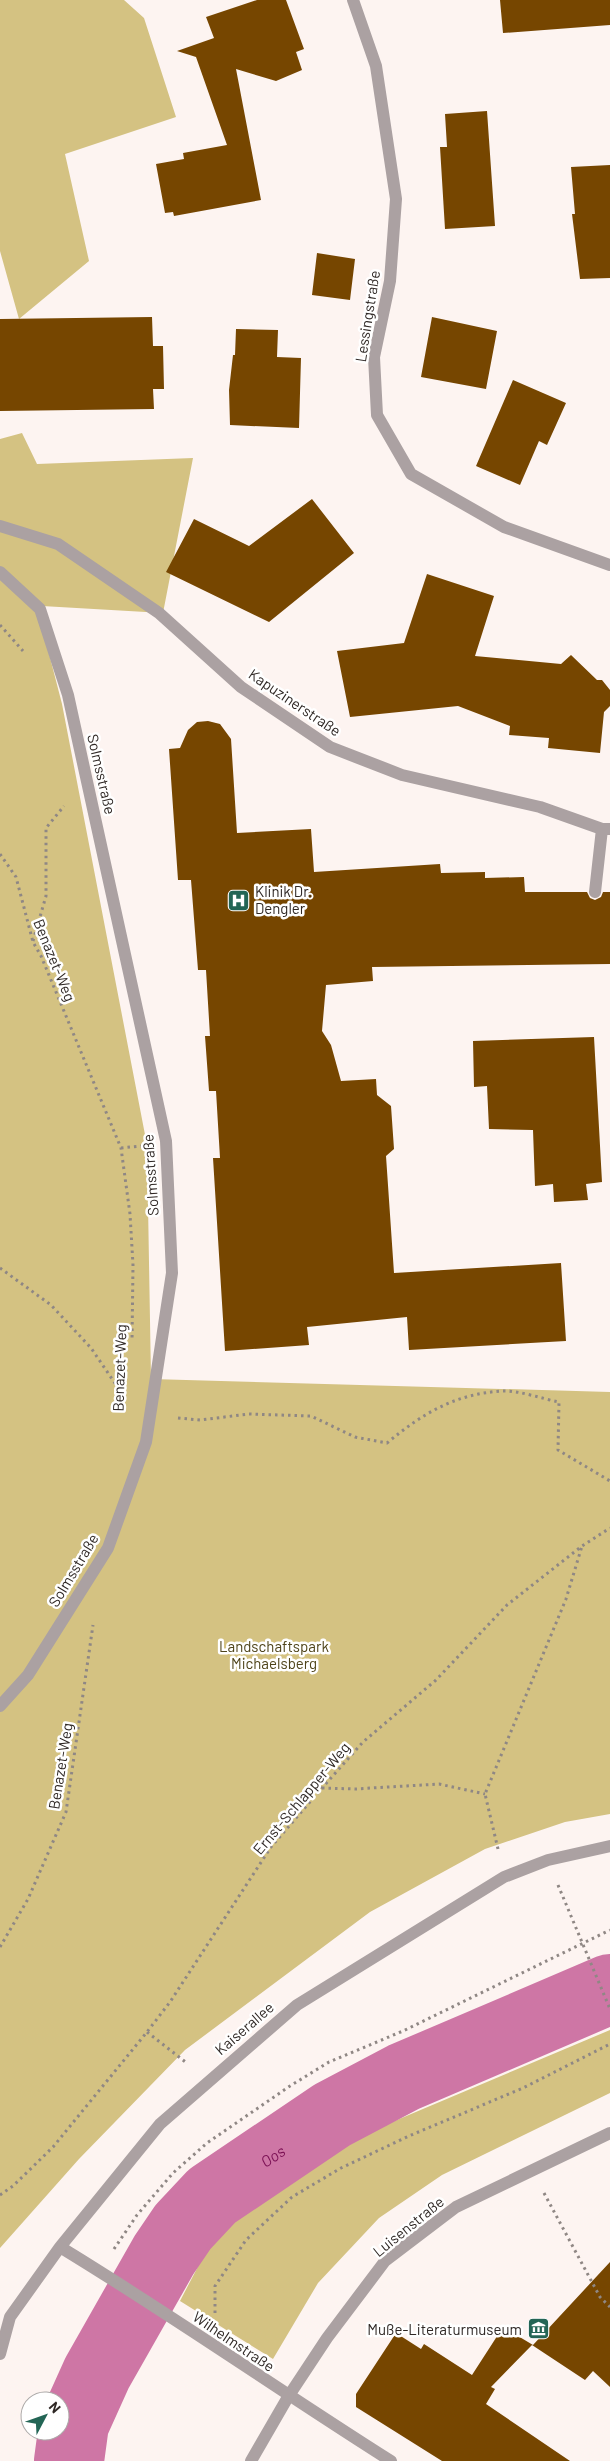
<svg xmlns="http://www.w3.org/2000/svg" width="610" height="2461" font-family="Barlow,sans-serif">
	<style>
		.green { fill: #d4c282 }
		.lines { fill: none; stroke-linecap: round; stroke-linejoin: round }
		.stream { stroke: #9e5f7f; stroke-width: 11 }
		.river { stroke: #ce76a5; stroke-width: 70 }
		.building { fill: #764600 }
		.path { stroke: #8f8784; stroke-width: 3; stroke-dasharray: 2.5 4; stroke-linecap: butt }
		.minor { stroke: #aba1a2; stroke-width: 12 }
		.labels { text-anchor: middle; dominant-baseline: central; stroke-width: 5; stroke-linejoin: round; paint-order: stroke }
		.street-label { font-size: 15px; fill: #2f2825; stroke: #fff }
		.poi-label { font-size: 15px; fill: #2f2825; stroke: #fff; text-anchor: start }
		.park-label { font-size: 15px; fill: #4f441a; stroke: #fff }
		.water-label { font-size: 16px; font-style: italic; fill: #7d1356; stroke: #fff }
	</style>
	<rect width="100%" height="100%" fill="#fdf4f1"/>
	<path class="green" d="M0,0H124L144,18L176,117L65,154L89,261L19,319L0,251Z
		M22,433L37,464L193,458L163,613L42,606L0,570V439Z
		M0,574L38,611L62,704L147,1145L151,1379L610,1392V1814L565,1822L485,1849L370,1912L185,2050L79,2159L0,2248Z
		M610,2030V2093L442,2175L379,2218L318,2283L273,2359L180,2301L215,2234L289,2178L340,2144Z"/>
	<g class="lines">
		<path class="stream" d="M60,2421L74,2424"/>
		<path class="river" id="s1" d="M69,2461L74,2424L97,2373L164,2255L183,2227L212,2196L332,2115L404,2077L610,1989"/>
	</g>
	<path class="building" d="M257,0H286L304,49L296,52L302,70L276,81L236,69L261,200L174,216L173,212L165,213L156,164L184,159L183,153L227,145L196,57L177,51L214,38L206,17Z
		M500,0H610V25L503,33Z
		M487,111L495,226L445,229L440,147H447L445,114Z
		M610,165V278L580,279L572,214H575L571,167Z
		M317,253L355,259L350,300L312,295Z
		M152,317L153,346H163L164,389H153L154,409L0,411V319Z
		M432,317L497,331L486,389L421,377Z
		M236,329L278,330L277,357L301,358L299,428L230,425L229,390L233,355H235Z
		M513,380L566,403L547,445L539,441L520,485L476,466Z
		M312,499L354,553L269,622L166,572L194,519L249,546Z
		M427,574L494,596L475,656L561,664L571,655L597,680H602L610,690V706L604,712L600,753L548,748L549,738L509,735L510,726L458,706L350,717L337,651L404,643Z
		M208,721L220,724L231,739L237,833L311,829L314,872L440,864L441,873L485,872V878L524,877L525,892H587L590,898L595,900L601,897L603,892H610V964L372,967L373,981L326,985L322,1031L331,1045L341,1081L376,1079L377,1095L391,1106L394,1149L386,1156L394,1273L561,1263L566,1341L409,1350L407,1317L307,1327L309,1345L225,1351L213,1158H220L216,1091H209L205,1036H210L206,970H198L191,880H178L169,749L180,748L188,730L197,722Z
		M594,1037L602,1182L586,1184L588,1200L554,1202L553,1184L535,1186L533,1130L489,1129L487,1086L474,1087L473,1041Z
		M610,2262V2387L593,2371L585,2380L532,2345L491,2387L495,2389L486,2404L570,2461H442L356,2407V2394L396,2333L421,2349L424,2344L472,2375L503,2327L533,2345Z"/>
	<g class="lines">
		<path class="path" d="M0,625L23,651
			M0,854L16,877L33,942L41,956L121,1148L130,1214L133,1265L132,1341
			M33,941L46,896V828L64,806
			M121,1148L141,1146
			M0,1268L51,1305L91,1348L125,1398
			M178,1418L200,1420L249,1414L311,1416L355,1437L387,1443C422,1414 454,1394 502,1391C518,1390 543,1399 559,1402L558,1450L610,1481
			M322,1788L355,1789L439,1784L485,1794
			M498,1849L485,1794L566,1599L582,1546
			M558,1885L610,2009
			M0,1947L28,1899L66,1812L93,1625
			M147,2032L188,2064
			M544,2193L600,2297L610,2307
			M0,2195L13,2186L53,2147L147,2032L170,2002L271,1847L322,1788L363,1742L436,1680L507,1605L582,1546L610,1528
			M114,2249L137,2215L173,2173L207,2143L290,2086L329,2062L403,2031L610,1930
			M215,2313V2286L246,2240L292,2197L341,2168L409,2136L523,2088L610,2044"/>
		<path class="minor" d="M353,0L376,66L396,199L390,281L374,357L377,415L411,474L504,527L610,565
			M0,526L58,544L159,613L241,687L330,747L402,775L540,807L602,829H610
			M0,572L40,609L68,695L166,1141L172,1273L146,1442L108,1548L28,1675L0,1706
			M595,892L602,829
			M60,2247C172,2315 280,2391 391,2461
			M0,2354L10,2317L60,2247L160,2124L297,2005L504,1877L548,1860L610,1846
			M251,2461L288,2397L327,2338L385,2261L456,2207L610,2133"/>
	</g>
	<defs>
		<symbol id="hospital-square" viewBox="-11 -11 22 22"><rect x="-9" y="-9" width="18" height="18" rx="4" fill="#236555" stroke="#fff"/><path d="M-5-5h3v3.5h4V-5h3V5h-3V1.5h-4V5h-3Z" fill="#fff"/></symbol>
		<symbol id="museum-square" viewBox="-11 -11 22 22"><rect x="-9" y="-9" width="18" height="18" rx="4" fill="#236555" stroke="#fff"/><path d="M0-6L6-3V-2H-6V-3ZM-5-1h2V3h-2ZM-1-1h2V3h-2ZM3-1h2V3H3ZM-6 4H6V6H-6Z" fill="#fff"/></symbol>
	</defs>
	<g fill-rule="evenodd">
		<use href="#hospital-square" x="226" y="888" width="25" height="25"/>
		<use href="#museum-square" x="526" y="2316" width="25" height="25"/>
	</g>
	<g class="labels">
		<g class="street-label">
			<text transform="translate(367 316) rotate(-81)">Lessingstraße</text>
			<text transform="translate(295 702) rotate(34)">Kapuzinerstraße</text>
			<text transform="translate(102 774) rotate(77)">Solmsstraße</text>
			<text transform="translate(55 960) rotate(68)">Benazet-Weg</text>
			<text transform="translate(150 1175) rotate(-94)">Solmsstraße</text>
			<text transform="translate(119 1368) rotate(-88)">Benazet-Weg</text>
			<text transform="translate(73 1570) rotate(-59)">Solmsstraße</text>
			<text transform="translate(60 1766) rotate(-81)">Benazet-Weg</text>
			<text transform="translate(301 1798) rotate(-50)">Ernst-Schlapper-Weg</text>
			<text transform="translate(244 2028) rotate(-41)">Kaiserallee</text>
			<text transform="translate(408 2226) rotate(-39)">Luisenstraße</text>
			<text transform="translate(234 2341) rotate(34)">Wilhelmstraße</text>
		</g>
		<g class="poi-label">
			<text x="255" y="891">Klinik Dr.<tspan x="255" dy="17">Dengler</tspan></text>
			<text x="522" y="2329" text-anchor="end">Muße-Literaturmuseum</text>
		</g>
		<g class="park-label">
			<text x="274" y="1646">Landschaftspark<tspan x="274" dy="17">Michaelsberg</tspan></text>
		</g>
		<g class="water-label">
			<text stroke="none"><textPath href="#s1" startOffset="378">Oos</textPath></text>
		</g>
	</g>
	<g transform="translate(45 2416) rotate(49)"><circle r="24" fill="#ffffff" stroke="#aca9a8"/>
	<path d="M0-4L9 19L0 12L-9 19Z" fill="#236555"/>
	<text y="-8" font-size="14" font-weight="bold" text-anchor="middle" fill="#2f2825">N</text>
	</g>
</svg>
